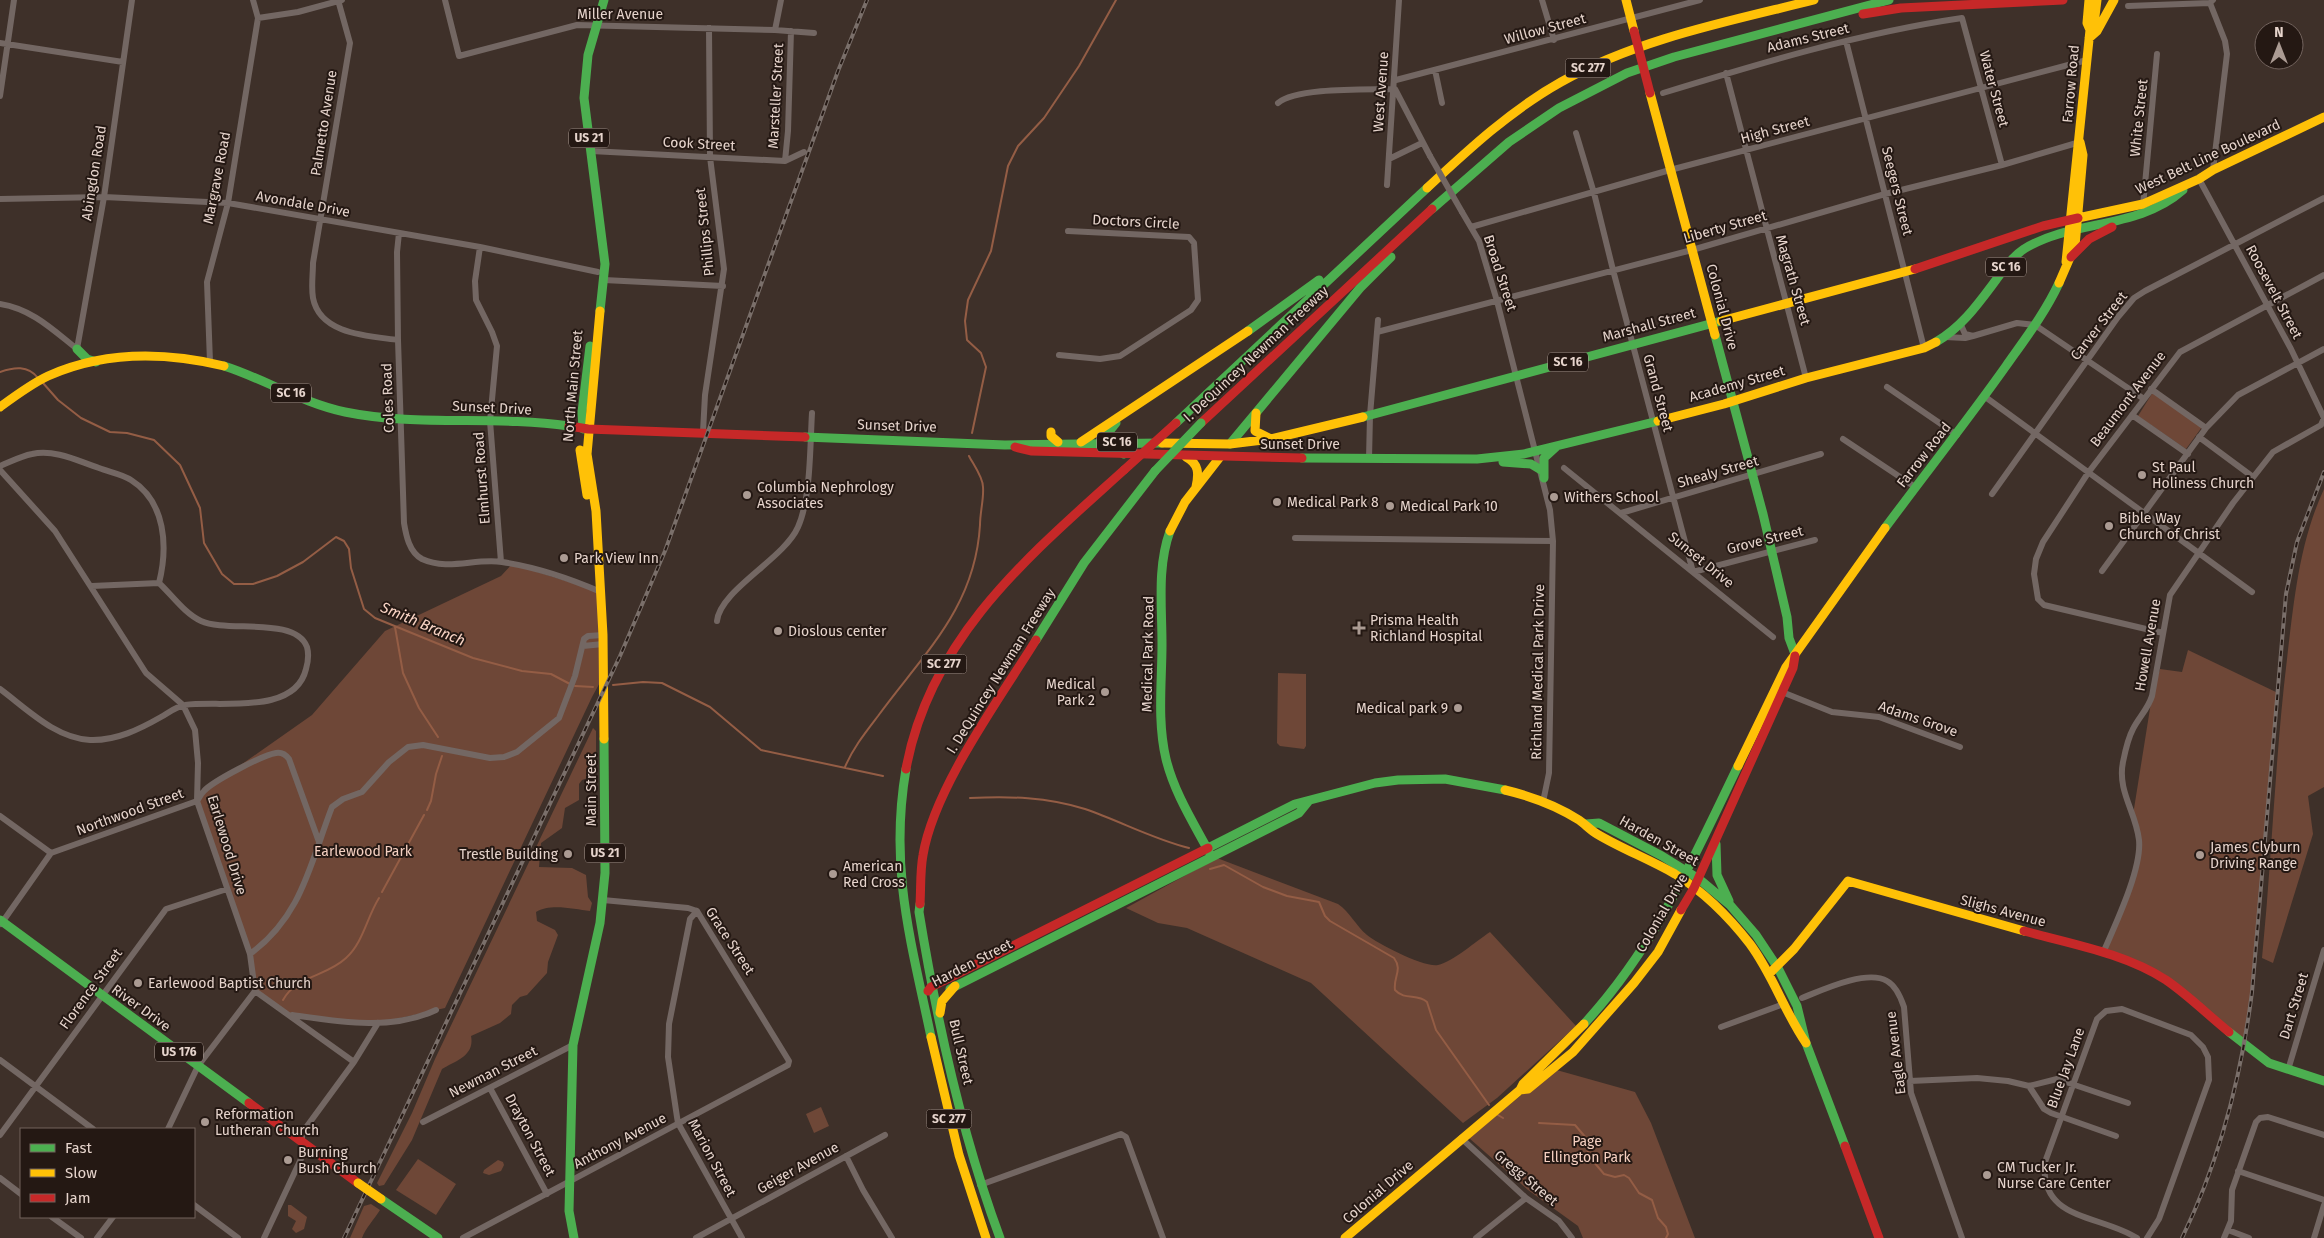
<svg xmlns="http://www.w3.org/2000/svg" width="2324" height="1238" font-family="'Fira Sans',sans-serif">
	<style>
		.green { fill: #6e4737 }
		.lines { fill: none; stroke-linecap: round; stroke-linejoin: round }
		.stream { stroke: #945d45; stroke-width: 2 }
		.street { stroke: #736763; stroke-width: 6 }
		.fast { stroke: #4caf50; stroke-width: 9 }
		.slow { stroke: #ffc107; stroke-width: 9 }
		.jam { stroke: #c62828; stroke-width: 9 }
		.rail-casing { stroke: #7a6f6a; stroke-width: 4 }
		.rail { stroke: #241813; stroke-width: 2; stroke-dasharray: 5.5; stroke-linecap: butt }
		.street-bridge { stroke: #736763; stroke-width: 6 }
		.fast-bridge { stroke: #4caf50; stroke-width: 9 }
		.slow-bridge { stroke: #ffc107; stroke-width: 9 }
		.jam-bridge { stroke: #c62828; stroke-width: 9 }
		.poi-dot { fill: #ab9b93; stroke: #241813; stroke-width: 2 }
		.labels { text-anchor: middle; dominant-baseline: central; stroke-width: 4; stroke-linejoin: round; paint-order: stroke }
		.shield { fill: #241813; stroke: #ac9c94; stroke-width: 1 }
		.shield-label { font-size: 12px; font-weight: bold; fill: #e6d4cc }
		.street-label { font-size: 14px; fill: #e6d4cc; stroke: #241813 }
		.poi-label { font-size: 14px; fill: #e6d4cc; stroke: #241813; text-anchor: start }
		.park-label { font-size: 14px; fill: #f5d0c1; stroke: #241813 }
		.water-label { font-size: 15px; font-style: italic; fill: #f9d4c5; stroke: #241813 }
	</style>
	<rect width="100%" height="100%" fill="#3e3029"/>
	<path class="green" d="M2153,392L2202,427L2186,449L2138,416Z
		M2324,489V787L2308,796L2313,834L2273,963L2262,958C2272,858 2275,758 2287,659C2294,601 2299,543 2324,489Z
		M512,564L601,592L603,677L592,697L445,1008L378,1023L291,1015L255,991L250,954L197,801L205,790L312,715L385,631L501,576Z
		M2188,650L2278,693L2246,1046L2165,980L2103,953L2128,895L2139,843L2133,815L2152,696L2160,669L2182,672Z
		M1278,673L1306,674V746L1304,749L1280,746L1277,743Z
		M593,728L596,731V775L582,780L579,784V800L565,808L562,828L541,843L539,867L572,868L586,875L588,897L592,903L590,911C574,909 550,903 536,912L537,921L555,930L558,935L548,962L547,973L527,995L520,997L512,1005L511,1014L500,1023L471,1036C475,1056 455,1061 442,1069L412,1140L384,1185L379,1186L377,1183L412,1113L435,1059Z
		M1217,858L1338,904C1350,912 1356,926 1367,935C1378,944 1425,968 1438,965C1453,962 1476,941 1490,932L1576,1026L1497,1098L1463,1123L1311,983L1187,928L1158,923L1126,908Z
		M1553,1069L1635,1092L1651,1123L1695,1238H1583L1578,1226L1528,1190L1469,1138Z
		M821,1107L829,1126L814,1133L806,1114Z
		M418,1159L456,1184L436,1215L396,1190Z
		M498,1160L503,1162L504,1165L501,1171L489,1175L483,1173L484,1170Z
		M371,1204L380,1210C374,1220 366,1227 362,1238H350L364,1206Z
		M288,1205H291L307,1217L304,1229L296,1233L292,1229L296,1221L288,1216Z"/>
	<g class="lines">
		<path class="stream" d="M0,372C14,367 28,365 38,378
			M43,383L58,400L81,418L110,432L127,433L154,440L180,465L200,508L204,543L222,574L234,584H253L277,576L303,562L336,537L344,541L349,549L351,568L364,609L375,618L473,658L522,671L551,674L570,684
			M972,433L986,367L981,353L967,340L965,321L968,300L991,251L1008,166L1018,146L1044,118L1079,66L1116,0
			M395,627L403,673L419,708L438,737
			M613,685L643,682L662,683L710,707L761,750L883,776
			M575,686L593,687
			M845,767C853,748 865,733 878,716C924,653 975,608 980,525C980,512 984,499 983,487C983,477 973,464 969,456
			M970,798C1009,796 1047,797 1085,809C1120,821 1153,839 1189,848
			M427,810L431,801L436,774L442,756
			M1210,869L1224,865L1263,887L1287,896L1319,902L1325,916L1330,921L1394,958C1403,970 1393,977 1395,990C1405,1001 1417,993 1427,1002L1436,1030L1489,1105
			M382,892L424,815
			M283,1000C297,975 326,977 346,958C363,943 367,917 379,898
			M1498,1115L1503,1118
			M1539,1123L1575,1125L1587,1139L1588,1155L1604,1174L1615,1177L1624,1175L1629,1178L1639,1193L1652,1200L1658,1218L1666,1227L1668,1234L1666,1238"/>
		<path class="street" d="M338,0L350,43L313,263C313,274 311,287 313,298C320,335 370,336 398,340
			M445,0L459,56L577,25L775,30L814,33
			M1542,0L1554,40
			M2210,3L2225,41L2227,54L2213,170
			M2128,6L2210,3L2213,0
			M258,18L298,12L342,0
			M775,30L781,0
			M1846,41L1924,348
			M0,43L123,62
			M1435,70L1442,103
			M1726,73L1806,378
			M1396,80L1700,0
			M1663,93C1761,63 1860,33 1962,18L2002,165
			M0,96L14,0
			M1278,103C1297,87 1368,90 1395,89L1430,156
			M1576,133L1594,193L1613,270L1693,572L1815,540
			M591,151L785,161L804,152
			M1389,159L1422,143
			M785,161L788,131L791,31
			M2199,179L2291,349L2324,418
			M1387,185L1399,0
			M0,199L104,197L228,203L480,247L598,272
			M2143,206L2157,54
			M1462,212L1479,241L1497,301L1550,510L1553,541L1549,773L1543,802
			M1471,227L1670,170L2087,60
			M399,233L397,252L398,340L404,523C406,535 409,552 422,559C448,571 475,558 502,562C536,567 571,579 601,592
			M480,247L475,281L476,300L492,332L497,346L490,421L501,562
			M604,280L723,286
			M0,304C32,309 53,330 77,349L104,197L132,0
			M1377,332L1692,250L1885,194L2002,165L2080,142
			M1973,336L2017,323L2035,325L2144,399
			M1945,337L1965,338L1973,336L1965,334L1961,325
			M1059,355L1100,359L1120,356L1191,310L1198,300L1194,243L1189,237L1068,231
			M210,362L207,282L228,203L258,18L253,0
			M1887,387L1957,435
			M2151,389L2206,428
			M1984,396L2252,592
			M2132,415L2188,454
			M703,432L705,395L724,269L710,157L709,28
			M2199,437L2253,477
			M1843,439L1915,487
			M1369,459L1370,415L1378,320
			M0,466C10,462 21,456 32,454C55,449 78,461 99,468C109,472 122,474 131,480C166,502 168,547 159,583C172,595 185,614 201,621C227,633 295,616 307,647C309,654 308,662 306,669C295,716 218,700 185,705C177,706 168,713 161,717C140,729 116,741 90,740C55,738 27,709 0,689
			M1564,468L1773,637
			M0,470L55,531L146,673L183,705L195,730L198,763L197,801L250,954L255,991L354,1062
			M1992,494L2118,317L2134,298L2145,291L2324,198
			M1621,513L1821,454
			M1295,538L1553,541
			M2102,571L2206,428L2238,395L2324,349
			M92,586L159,583
			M717,621C720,590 784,559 798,527C811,498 810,445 812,413
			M2163,633L2044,605L2038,599L2034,574L2036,559L2043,542L2088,473L2180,352L2324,275
			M583,646L603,644
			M1782,692L1832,712L1879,717L1960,747
			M0,816L51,853
			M697,911L690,919L669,1024L668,1057L677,1117L678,1123L742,1238
			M1,924L51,853L197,801C199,798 201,794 204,791C213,781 263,755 276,753C282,752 286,755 289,759L319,842
			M2103,953C2115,925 2142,869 2139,840C2136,812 2117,791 2123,762C2125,752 2128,738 2133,729C2139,717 2148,709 2152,696L2170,595L2233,503L2273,452L2321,425L2324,418
			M250,954C302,916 310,864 332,807L343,799L362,792L389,762L408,747L423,745L490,758L504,757L517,752L559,718L575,676L584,639L588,636L603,635
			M1802,998C1822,990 1867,969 1887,981C1896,986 1901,998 1904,1007L1911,1093L1962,1238
			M292,1015C340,1022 391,1031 436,1010
			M1721,1027L1781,1005
			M0,1060L93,1129
			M2288,1070L2324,950
			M1910,1081L1977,1078L2008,1081L2029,1086L2057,1079L2128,1103
			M2029,1086L2044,1109L2051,1113L2116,1136
			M490,1088L547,1194
			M423,1122L573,1045
			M168,1129L198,1066L255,991
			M0,1135L166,909L227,889
			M1461,1138L1526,1198L1559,1221L1572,1238
			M846,1156L863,1190L892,1238
			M2238,1171L2324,1200
			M0,1178L21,1194
			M980,1185L1121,1134L1126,1137L1163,1238
			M194,1205L238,1238
			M52,1217L81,1238
			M2228,1230L2249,1238
			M97,1238L113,1217
			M264,1238L307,1146L302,1140V1133L354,1062L378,1023
			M463,1238L788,1065L789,1061L697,911L688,908L603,900
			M696,1238L885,1135
			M1476,1238L1526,1198
			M2137,1238C2099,1214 2039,1221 2045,1162L2097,1019L2106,1011L2122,1009L2191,1035L2203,1047L2208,1057L2209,1080L2159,1219L2147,1238
			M2224,1238L2231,1221L2232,1190L2256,1122L2260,1118L2268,1117L2324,1135
			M2314,1238L2324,1205"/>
		<path class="fast" d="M1432,209L1509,142L1559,108L1627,73L1674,57L1889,0
			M600,311L605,264L584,98L588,55L604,0
			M1248,331L1319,280
			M1715,335L1763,514L1787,617L1789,638L1795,654
			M1936,342C1962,327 1978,304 1996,280C2004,269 2012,257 2024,249C2073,219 2138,230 2183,190
			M77,349L87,359L96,362
			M224,366C265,379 302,403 345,412C418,427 495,415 569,426
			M1363,417L1721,321
			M1116,423L1108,433V442L1113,448L1124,454
			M1176,423L1427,188
			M583,429L582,412L590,346
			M805,437L1005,445L1162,443
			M1230,444L1360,288L1391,257
			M1302,458L1477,459L1524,454L1658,421
			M1503,462L1531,464L1541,470
			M1544,478V458L1556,447
			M1885,528C1925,474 1967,421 2006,366C2025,339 2045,313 2059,283
			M1170,531C1157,567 1162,606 1162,644C1162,682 1157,721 1166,759C1174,792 1193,822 1209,852
			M1036,640L1084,563L1155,471
			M906,769C889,868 911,941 931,1037
			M1586,824L1599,823L1662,856L1699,879L1730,905L1756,935L1778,968L1797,1006L1806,1043L1845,1146
			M1716,844L1717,875L1729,901
			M1208,848L1295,804L1375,783L1398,780L1445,779L1505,790
			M920,904L919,912C937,1022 961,1133 1000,1238
			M0,920L249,1103
			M950,989L1299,813L1308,802
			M1584,1024C1655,947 1693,859 1738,766
			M2229,1032L2269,1063L2324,1081
			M381,1199L438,1238
			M574,1238L569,1211L573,1045L600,923L605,873L604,739"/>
		<path class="slow" d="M1626,0L1634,31
			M2090,30L2094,24L2097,0
			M2089,38L2097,31L2114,0
			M1650,93L1715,335
			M1427,188C1469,149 1511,110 1561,82C1637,39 1730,21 1814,0
			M2078,218L2143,204L2199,179L2213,170L2324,117
			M2066,262L2090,30L2087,23L2089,0
			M2059,283L2075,246L2083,155L2080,142
			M600,311L587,454L596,511L603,635L604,739
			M1721,321L1915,269
			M0,407C15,396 31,384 48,376C104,351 166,352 224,366
			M1256,413L1255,431L1271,439
			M1658,421L1724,404L1806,378L1924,348L1936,342
			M1051,432V436L1058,442
			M1081,442L1248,331
			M1162,443L1230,444L1271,439L1363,417
			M580,450L587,495
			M1186,457C1199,464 1199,473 1196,487
			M1170,531L1185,502L1220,457
			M1738,766L1786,667L1885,528
			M1505,790C1530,796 1557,806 1579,820C1585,824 1590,830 1597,834C1622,849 1649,859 1675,874C1704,892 1729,917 1750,944C1773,975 1784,1011 1806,1043
			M1770,973L1794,949L1848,881L2024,931
			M940,1013L942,1001L955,986
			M931,1037L959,1155L986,1238
			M1520,1090L1528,1089L1573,1052L1634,983L1658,952L1681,910
			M1345,1238L1520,1090L1523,1084L1584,1024"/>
		<path class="jam" d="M1863,14L1901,8L2063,0
			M2071,257L2089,239L2112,227
			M1915,269L2043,226L2078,218
			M1201,423L1432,209
			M569,426L588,429L805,437
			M1015,447L1031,451L1302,458
			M906,769C930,637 1030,555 1124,470
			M920,904C921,888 920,871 923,855C934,788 1000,698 1036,640
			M1681,910L1694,888L1793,668L1795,656
			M2024,931C2071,944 2124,953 2166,980C2188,995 2208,1015 2229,1032
			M928,991L931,987L1208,848
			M249,1103L358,1183
			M1845,1146L1879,1238"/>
		<defs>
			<path id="rail" d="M344,1238L620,656L665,551L838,71L867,0
				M2182,1238C2220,1160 2241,1078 2252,992L2286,594L2297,542L2324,472"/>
		</defs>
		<use href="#rail" class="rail-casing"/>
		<use href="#rail" class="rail"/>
		<path class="street-bridge" d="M1430,156L1462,212"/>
		<path class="fast-bridge" d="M1155,471L1201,423"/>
		<path class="slow-bridge" d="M358,1183L381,1199"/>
		<path class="jam-bridge" d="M1634,31L1650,93
			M1124,470L1176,423"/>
	</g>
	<g class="poi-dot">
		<circle cx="2142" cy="475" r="5"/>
		<circle cx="747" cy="495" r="5"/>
		<circle cx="1554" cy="497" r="5"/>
		<circle cx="1277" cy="502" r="5"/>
		<circle cx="1390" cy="506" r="5"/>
		<circle cx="2109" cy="526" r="5"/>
		<circle cx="564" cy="558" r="5"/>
		<path d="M1356.5 620.5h5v5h5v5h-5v5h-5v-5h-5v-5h5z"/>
		<circle cx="778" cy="631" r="5"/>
		<circle cx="1105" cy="692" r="5"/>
		<circle cx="1458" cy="708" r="5"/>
		<circle cx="568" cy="854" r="5"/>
		<circle cx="2200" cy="855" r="5"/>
		<circle cx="833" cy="874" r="5"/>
		<circle cx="138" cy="983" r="5"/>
		<circle cx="205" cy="1122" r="5"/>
		<circle cx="288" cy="1160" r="5"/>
		<circle cx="1987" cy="1175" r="5"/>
	</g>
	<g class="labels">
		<g class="shield">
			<rect x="1565.5" y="58.5" width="45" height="19" rx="4"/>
			<rect x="569" y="128.5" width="40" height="19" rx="4"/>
			<rect x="1986" y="257.5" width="40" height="19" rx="4"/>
			<rect x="1548" y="352.5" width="40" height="19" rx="4"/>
			<rect x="271" y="383.5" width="40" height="19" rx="4"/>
			<rect x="1097" y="432.5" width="40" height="19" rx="4"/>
			<rect x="921.5" y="654.5" width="45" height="19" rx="4"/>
			<rect x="585" y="843.5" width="40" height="19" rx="4"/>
			<rect x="155" y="1042.5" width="48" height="19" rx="4"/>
			<rect x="926.5" y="1109.5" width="45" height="19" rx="4"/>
		</g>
		<g class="shield-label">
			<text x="1588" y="68">SC 277</text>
			<text x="589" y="138">US 21</text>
			<text x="2006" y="267">SC 16</text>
			<text x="1568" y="362">SC 16</text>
			<text x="291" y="393">SC 16</text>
			<text x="1117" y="442">SC 16</text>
			<text x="944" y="664">SC 277</text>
			<text x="605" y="853">US 21</text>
			<text x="179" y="1052">US 176</text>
			<text x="949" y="1119">SC 277</text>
		</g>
		<g class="street-label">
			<text x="620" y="14">Miller Avenue</text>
			<text transform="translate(1545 29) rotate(-15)">Willow Street</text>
			<text transform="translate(1808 38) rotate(-14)">Adams Street</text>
			<text transform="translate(2071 84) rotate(-85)">Farrow Road</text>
			<text transform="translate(1994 89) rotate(75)">Water Street</text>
			<text transform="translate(1381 92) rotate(-86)">West Avenue</text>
			<text transform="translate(776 96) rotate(-87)">Marsteller Street</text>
			<text transform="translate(2139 118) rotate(-84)">White Street</text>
			<text transform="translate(324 123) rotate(-81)">Palmetto Avenue</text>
			<text transform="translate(1775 130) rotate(-15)">High Street</text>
			<text transform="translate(699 144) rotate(3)">Cook Street</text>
			<text transform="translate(2208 157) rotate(-25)">West Belt Line Boulevard</text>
			<text transform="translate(94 173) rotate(-81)">Abingdon Road</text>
			<text transform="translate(217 178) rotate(-79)">Margrave Road</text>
			<text transform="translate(1897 191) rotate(76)">Seegers Street</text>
			<text transform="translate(303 204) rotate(10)">Avondale Drive</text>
			<text transform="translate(1136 222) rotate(3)">Doctors Circle</text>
			<text transform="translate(1725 227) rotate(-16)">Liberty Street</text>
			<text transform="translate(705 232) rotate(-96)">Phillips Street</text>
			<text transform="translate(1500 273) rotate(72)">Broad Street</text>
			<text transform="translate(1793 280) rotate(74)">Magrath Street</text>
			<text transform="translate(2274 292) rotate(62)">Roosevelt Street</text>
			<text transform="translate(1722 307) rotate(75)">Colonial Drive</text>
			<text transform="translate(1649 325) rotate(-15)">Marshall Street</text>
			<text transform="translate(2099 326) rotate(-52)">Carver Street</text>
			<text transform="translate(1256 354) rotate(-43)">I. DeQuincey Newman Freeway</text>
			<text transform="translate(1737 384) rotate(-16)">Academy Street</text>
			<text transform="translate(573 386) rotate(-85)">North Main Street</text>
			<text transform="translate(1658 393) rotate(75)">Grand Street</text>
			<text transform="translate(388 398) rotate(-92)">Coles Road</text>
			<text transform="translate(2128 399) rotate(-53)">Beaumont Avenue</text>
			<text transform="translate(492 408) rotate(3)">Sunset Drive</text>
			<text transform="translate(897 426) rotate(2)">Sunset Drive</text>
			<text x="1300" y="444">Sunset Drive</text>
			<text transform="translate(1924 455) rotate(-52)">Farrow Road</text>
			<text transform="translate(1718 472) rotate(-16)">Shealy Street</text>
			<text transform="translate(482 478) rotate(-94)">Elmhurst Road</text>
			<text transform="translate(1765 540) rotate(-14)">Grove Street</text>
			<text transform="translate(1701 560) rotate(39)">Sunset Drive</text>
			<text transform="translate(2148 645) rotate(-80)">Howell Avenue</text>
			<text transform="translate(1148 654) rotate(-89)">Medical Park Road</text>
			<text transform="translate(1001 671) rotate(-58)">I. DeQuincey Newman Freeway</text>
			<text transform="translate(1538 672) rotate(-89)">Richland Medical Park Drive</text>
			<text transform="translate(1918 719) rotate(19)">Adams Grove</text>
			<text transform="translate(591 790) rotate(-90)">Main Street</text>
			<text transform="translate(130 812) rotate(-20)">Northwood Street</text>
			<text transform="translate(1659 841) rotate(29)">Harden Street</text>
			<text transform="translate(227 845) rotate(73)">Earlewood Drive</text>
			<text transform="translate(2003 911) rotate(15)">Slighs Avenue</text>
			<text transform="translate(1662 913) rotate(-60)">Colonial Drive</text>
			<text transform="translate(730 941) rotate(57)">Grace Street</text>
			<text transform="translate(972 963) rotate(-27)">Harden Street</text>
			<text transform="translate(91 989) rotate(-54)">Florence Street</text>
			<text transform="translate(2294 1006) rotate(-73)">Dart Street</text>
			<text transform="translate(141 1008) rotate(36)">River Drive</text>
			<text transform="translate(961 1052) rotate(77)">Bull Street</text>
			<text transform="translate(1896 1053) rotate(-97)">Eagle Avenue</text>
			<text transform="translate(2066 1068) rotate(-70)">Blue Jay Lane</text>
			<text transform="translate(493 1072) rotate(-27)">Newman Street</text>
			<text transform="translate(530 1135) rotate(62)">Drayton Street</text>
			<text transform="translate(620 1141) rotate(-28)">Anthony Avenue</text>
			<text transform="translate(712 1158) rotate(62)">Marion Street</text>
			<text transform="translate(798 1168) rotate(-29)">Geiger Avenue</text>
			<text transform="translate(1526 1178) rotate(40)">Gregg Street</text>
			<text transform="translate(1378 1192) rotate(-41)">Colonial Drive</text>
		</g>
		<g class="poi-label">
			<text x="2152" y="467">St Paul<tspan x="2152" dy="16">Holiness Church</tspan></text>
			<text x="757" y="487">Columbia Nephrology<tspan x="757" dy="16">Associates</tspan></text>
			<text x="1564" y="497">Withers School</text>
			<text x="1287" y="502">Medical Park 8</text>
			<text x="1400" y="506">Medical Park 10</text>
			<text x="2119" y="518">Bible Way<tspan x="2119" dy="16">Church of Christ</tspan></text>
			<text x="574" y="558">Park View Inn</text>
			<text x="1370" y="620">Prisma Health<tspan x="1370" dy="16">Richland Hospital</tspan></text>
			<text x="788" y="631">Dioslous center</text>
			<text x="1095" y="684" text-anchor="end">Medical<tspan x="1095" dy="16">Park 2</tspan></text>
			<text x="1448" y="708" text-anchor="end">Medical park 9</text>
			<text x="2210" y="847">James Clyburn<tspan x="2210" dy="16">Driving Range</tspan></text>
			<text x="558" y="854" text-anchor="end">Trestle Building</text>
			<text x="843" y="866">American<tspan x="843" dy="16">Red Cross</tspan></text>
			<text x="148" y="983">Earlewood Baptist Church</text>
			<text x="215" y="1114">Reformation<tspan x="215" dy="16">Lutheran Church</tspan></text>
			<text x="298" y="1152">Burning<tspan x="298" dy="16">Bush Church</tspan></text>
			<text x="1997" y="1167">CM Tucker Jr.<tspan x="1997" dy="16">Nurse Care Center</tspan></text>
		</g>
		<g class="park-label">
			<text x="363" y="851">Earlewood Park</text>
			<text x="1587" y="1141">Page<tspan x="1587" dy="16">Ellington Park</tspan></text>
		</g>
		<g class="water-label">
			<text transform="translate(423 624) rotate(23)">Smith Branch</text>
		</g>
	</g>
	<rect x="20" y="1128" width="175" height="90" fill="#241813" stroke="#72635d"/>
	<rect x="30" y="1144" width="25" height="8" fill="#4caf50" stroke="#72635d"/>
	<text x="65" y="1153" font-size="15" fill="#e6d4cc">Fast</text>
	<rect x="30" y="1169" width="25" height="8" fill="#ffc107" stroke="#72635d"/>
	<text x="65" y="1178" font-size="15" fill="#e6d4cc">Slow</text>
	<rect x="30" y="1194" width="25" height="8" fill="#c62828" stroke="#72635d"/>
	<text x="65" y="1203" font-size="15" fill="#e6d4cc">Jam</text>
	<g transform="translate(2279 45)"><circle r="24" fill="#241813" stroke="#72635d"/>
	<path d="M0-4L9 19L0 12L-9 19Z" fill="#ab9b93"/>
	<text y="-8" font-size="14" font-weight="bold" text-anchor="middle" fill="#e6d4cc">N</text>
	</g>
</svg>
